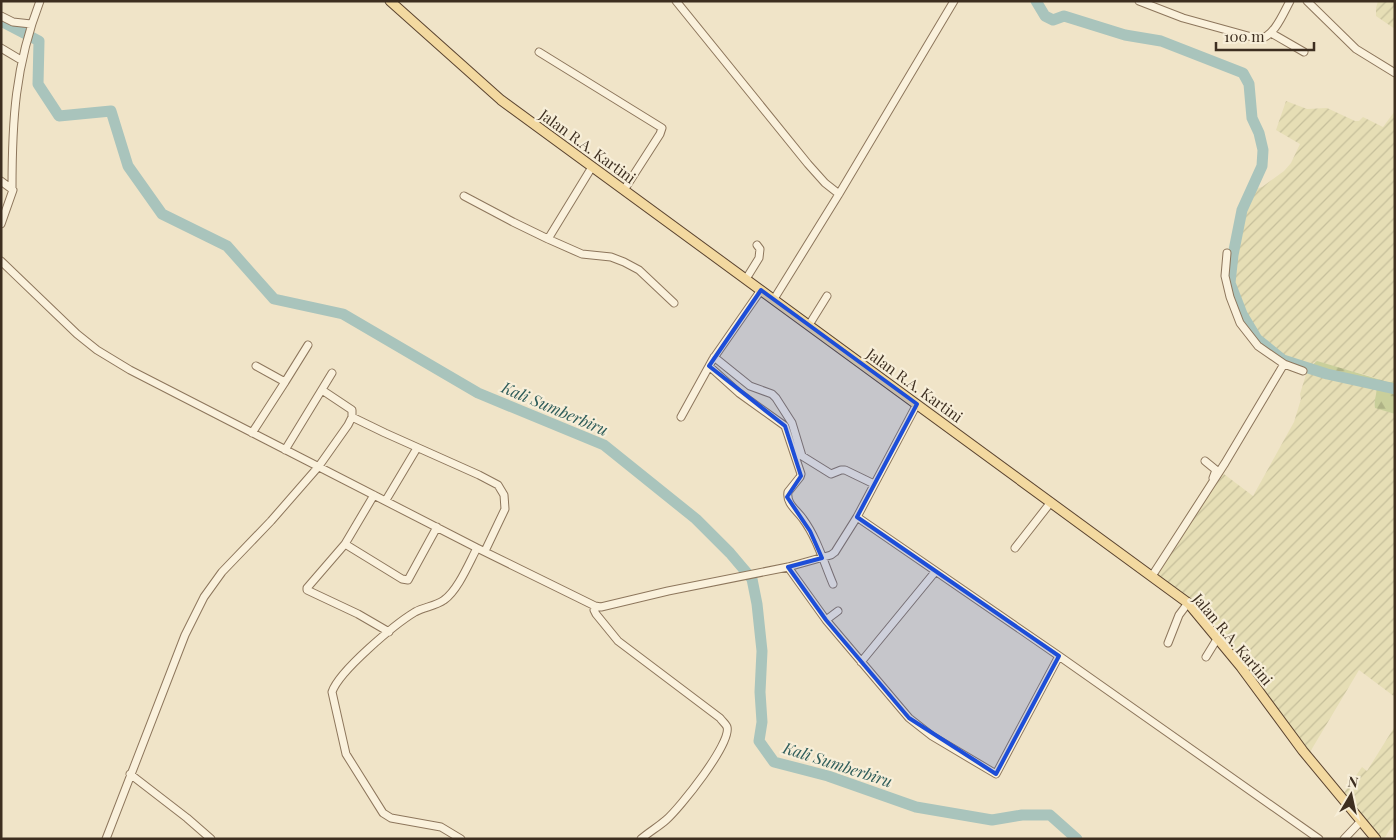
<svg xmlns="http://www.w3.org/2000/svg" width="1396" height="840" font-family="'Playfair Display',serif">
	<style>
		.farmland { fill: url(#farmland-furrows) }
		.forest { fill: url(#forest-firs) }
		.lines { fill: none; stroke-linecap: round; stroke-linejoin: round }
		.river { stroke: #a9c4bc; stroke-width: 11 }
		.minor-casing { stroke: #8d765c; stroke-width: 9 }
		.major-casing { stroke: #5b4430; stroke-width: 11 }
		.minor { stroke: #faf1dc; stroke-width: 7 }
		.major { stroke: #f3d9a0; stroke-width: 9 }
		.marked { fill: #1d4ed8; fill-opacity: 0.2; stroke: #1d4ed8; stroke-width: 4; stroke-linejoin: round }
		.labels { text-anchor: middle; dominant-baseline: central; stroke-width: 4.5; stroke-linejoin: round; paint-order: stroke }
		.street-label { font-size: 15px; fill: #3d2e20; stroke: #f7eed8 }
		.water-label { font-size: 16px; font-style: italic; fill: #2f5d5a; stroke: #f7eed8 }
	</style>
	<defs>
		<pattern id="farmland-furrows" width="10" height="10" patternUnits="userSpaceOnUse" patternTransform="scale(1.25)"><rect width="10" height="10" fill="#e6deb5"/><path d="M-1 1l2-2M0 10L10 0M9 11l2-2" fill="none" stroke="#c6bf9b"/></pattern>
		<pattern id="forest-firs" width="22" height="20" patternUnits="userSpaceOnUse" patternTransform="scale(1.25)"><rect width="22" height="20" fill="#c9cf9b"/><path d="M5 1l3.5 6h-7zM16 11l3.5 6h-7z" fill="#aeb285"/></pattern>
	</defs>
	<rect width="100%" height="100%" fill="#f0e4c8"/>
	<path class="farmland" d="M1378,1H1395V29L1376,16V8Z
		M1286,101L1307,109L1327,108L1355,121H1359L1363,117L1383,127L1395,111V382H1388L1366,375L1314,362L1312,365L1313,370L1376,385L1378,393L1374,403L1375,407L1395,414V697L1359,670L1307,757L1202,619L1149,574L1216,468L1253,496L1294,422L1301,399L1300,394L1308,368L1283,360L1257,339L1242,314L1230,283L1233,255L1242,210L1253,186L1259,188L1262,187L1284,171L1291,163L1300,144L1276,130Z
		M1395,726V821L1384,839H1376L1341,797L1362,767L1367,771Z"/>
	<path class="forest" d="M1317,361L1388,382H1395V414L1375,408C1373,399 1378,395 1376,385L1313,370L1312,365Z"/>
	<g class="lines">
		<path class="river" d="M1036,1L1045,16L1053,20L1064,16L1125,35L1161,41L1243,73L1249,84L1252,118L1259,133L1263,150L1262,166L1242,210L1233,255L1230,283L1242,314L1257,339L1283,360L1327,374L1395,389
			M1,21L39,41L38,84L59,116L111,111L128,166L162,214L227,246L274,299L343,314L478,393L604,445L696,519L730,553L752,579L757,604L762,651L760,692L762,722L759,741L774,762L828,776L916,807L992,820L1022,815H1050L1077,839"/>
		<defs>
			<path id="minor" d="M676,1L808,164L825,183L839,194
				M1139,1L1183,18L1259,39C1274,37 1283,14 1290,1
				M1307,1L1356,49L1395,73
				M1,16L13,22L31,24
				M1271,33L1304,52
				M1,48L21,60
				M539,52L662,128L660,134L624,190
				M592,167L548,239L582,254L611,257L624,262L639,270L674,303
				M1,181L13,190L1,224
				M12,189C12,120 15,66 40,1
				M464,196L513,222L548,239
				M1,261L77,334L97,350L130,370L477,548L595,606L601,607L668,591L788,567L831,555L835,552L857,517L917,404
				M746,279L759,258L760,249L757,245
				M774,299L839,194L954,1
				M809,325L827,296
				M714,357L750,386L772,394L776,398L792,423L802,456L831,474L841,470H845L874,484
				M1284,364L1303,371
				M709,366L739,393L785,426L801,474L800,477L788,492C786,504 797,510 803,519C817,538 824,563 833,584
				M285,382L308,345
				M322,390L352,410V417
				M681,417L713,359L761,290
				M252,433L285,382L256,366
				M285,450L332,373
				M1205,461L1216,470L1213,478
				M374,495L345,544L307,588V590L358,614L389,632
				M386,500L417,448
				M857,517L1059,656L1319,839
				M345,544L402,579L408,580L437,527
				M1015,548L1051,502
				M788,567L826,620L909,718L932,736L996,774L1059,656
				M1152,576L1225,463L1284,364L1258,346L1240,323L1230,297L1225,276L1227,253
				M595,606L594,610L596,614L618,641L720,718C722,721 726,724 727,727C732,743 679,809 666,820C658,827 649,832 641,839
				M826,620L838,611
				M1168,643L1179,615L1188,603
				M1206,657L1217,639
				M861,662L935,572
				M130,774L187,818L211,839
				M106,839L185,635L204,597L222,572L271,521L319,466L348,425L352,417L385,433L479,475L498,485L504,495L505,509L485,551
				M461,839L441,827L391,818L383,813L346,754L332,692C339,671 395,624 415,612C424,607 436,606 444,600C458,590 469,563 477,548
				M1344,839L1361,821"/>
			<path id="major" d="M390,1L501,100L1188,603L1241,667L1303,751L1376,839"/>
		</defs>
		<use href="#minor" class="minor-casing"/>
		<use href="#major" class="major-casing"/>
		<use href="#minor" class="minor"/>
		<use href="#major" class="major"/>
	</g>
	<path class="marked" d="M761,290L917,404L857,517L1059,656L996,774L909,718L826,620L788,567L822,558L810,531L787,497L801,476L785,426L709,366Z"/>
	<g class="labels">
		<g class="street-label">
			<text transform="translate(588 146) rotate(36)">Jalan R.A. Kartini</text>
			<text transform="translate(915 385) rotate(36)">Jalan R.A. Kartini</text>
			<text transform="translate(1233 639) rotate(50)">Jalan R.A. Kartini</text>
		</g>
		<g class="water-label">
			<text transform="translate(555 408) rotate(23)">Kali Sumberbiru</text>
			<text transform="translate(838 764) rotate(18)">Kali Sumberbiru</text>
		</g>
	</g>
	<rect width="1396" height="840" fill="none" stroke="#3d2e20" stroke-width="5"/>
	<g transform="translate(1351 795) rotate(9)" stroke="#f7eed8" stroke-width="4" paint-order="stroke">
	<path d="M0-4L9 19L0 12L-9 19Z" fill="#3d2e20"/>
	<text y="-8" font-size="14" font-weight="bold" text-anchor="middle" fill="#3d2e20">N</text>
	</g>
	<path d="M1216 42v8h98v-8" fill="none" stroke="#3d2e20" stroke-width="2.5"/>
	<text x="1224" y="42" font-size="15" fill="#3d2e20" stroke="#f7eed8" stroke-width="4" paint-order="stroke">100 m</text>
</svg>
